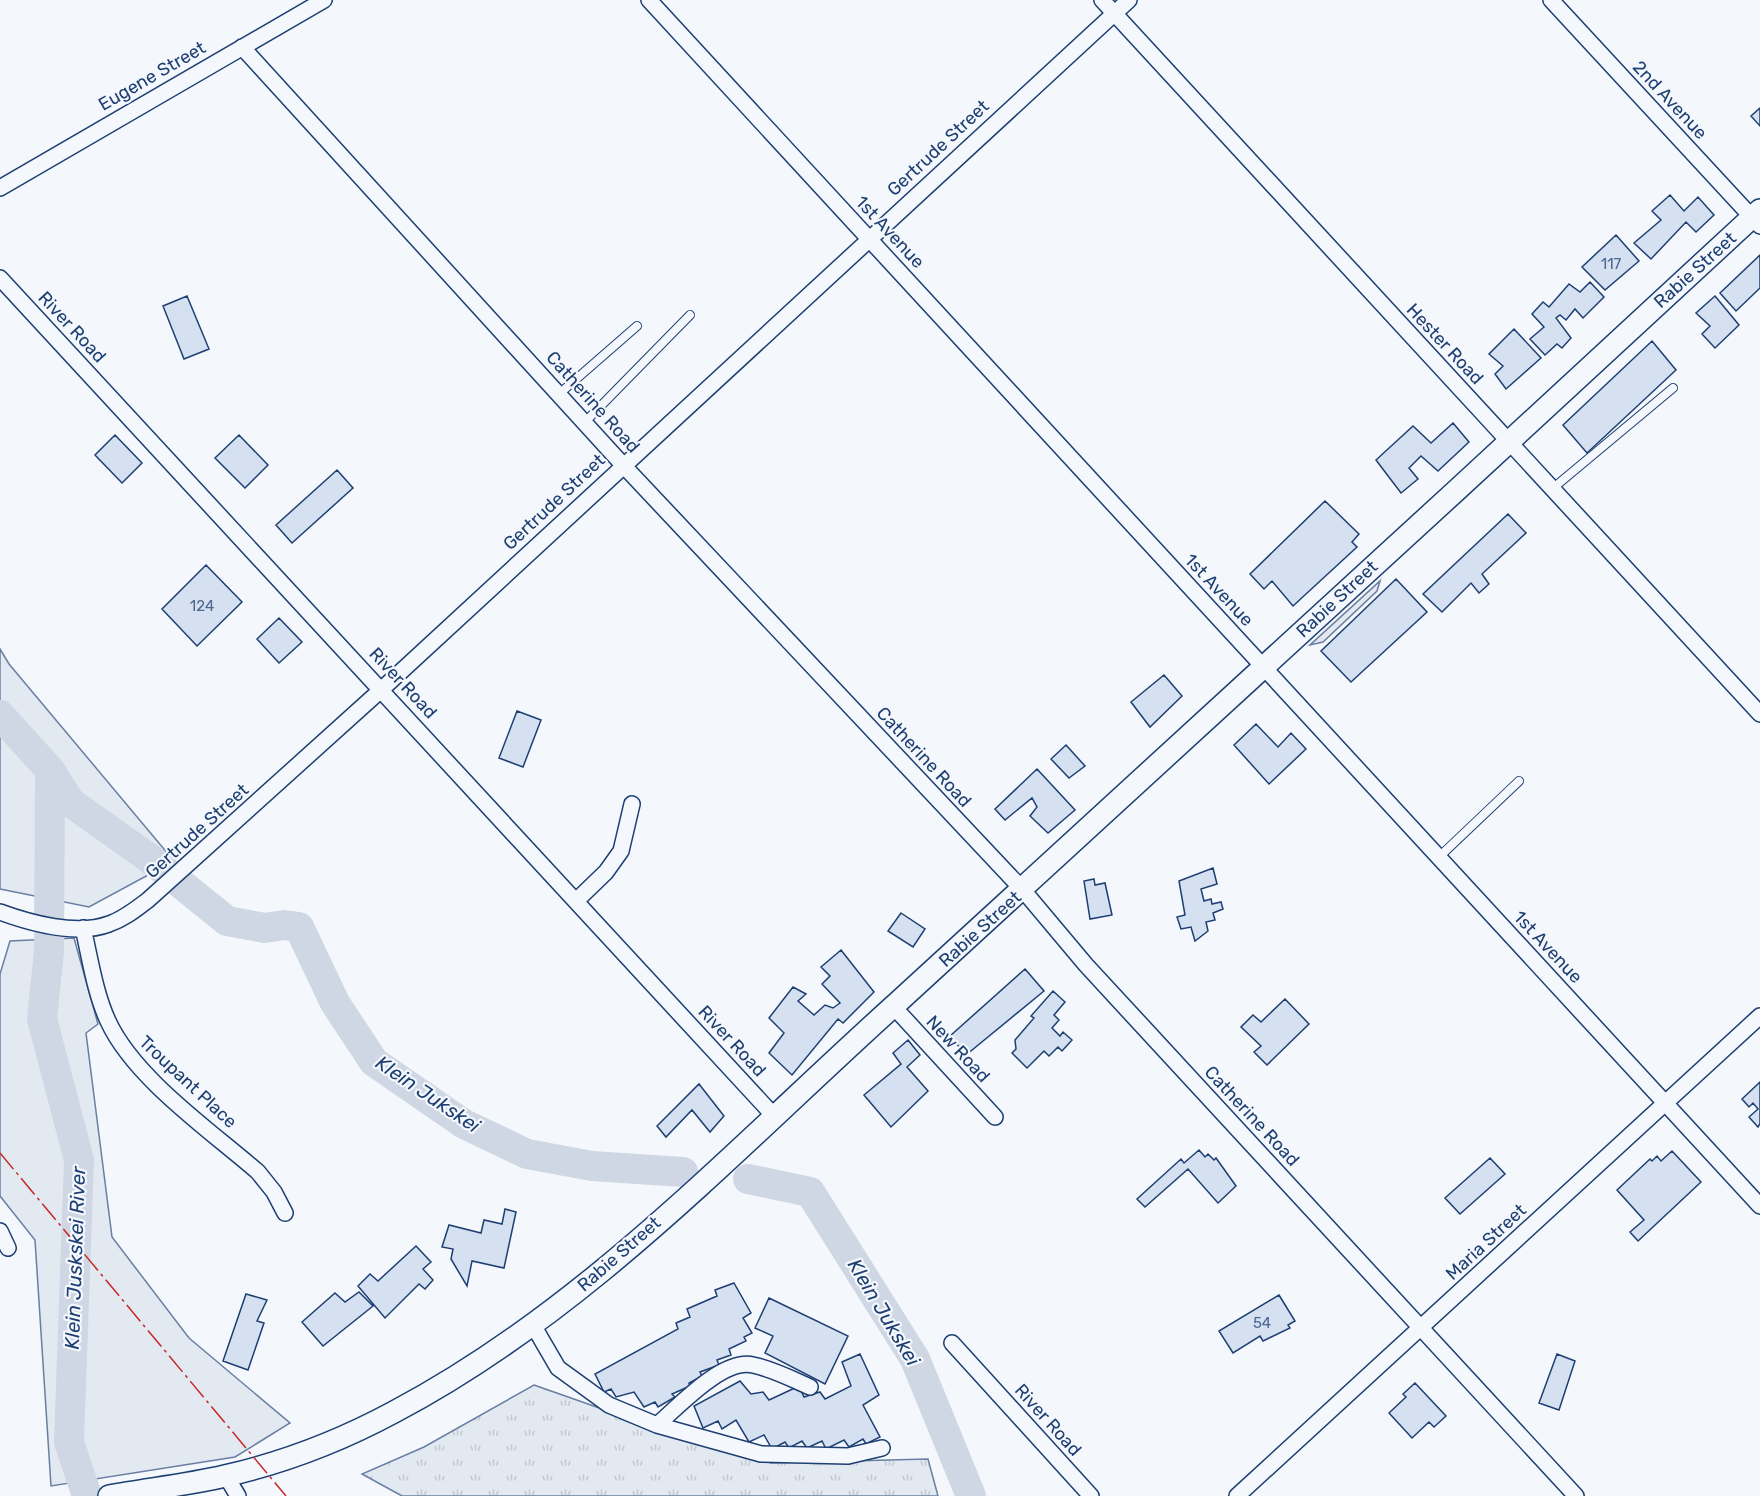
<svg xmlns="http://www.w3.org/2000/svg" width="1760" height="1496" font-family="Rubik,sans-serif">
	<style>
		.grass { fill: url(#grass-tufts); stroke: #687fa3; stroke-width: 1.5 }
		.park { fill: #e3e9f0; stroke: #687fa3; stroke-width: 1.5 }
		.parking { fill: #e3e8f0; stroke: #687fa3; stroke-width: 1.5 }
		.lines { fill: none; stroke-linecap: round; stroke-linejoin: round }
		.river { stroke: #cfd7e4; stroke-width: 30 }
		.building { fill: #d5e0f0; stroke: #1d3f73; stroke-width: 1.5 }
		.lane-casing { stroke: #1d3f73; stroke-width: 10 }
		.street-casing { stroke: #1d3f73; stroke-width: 18 }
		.secondary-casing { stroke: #1d3f73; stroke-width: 24 }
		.lane { stroke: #f4f7fb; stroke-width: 8 }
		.street { stroke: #f4f7fb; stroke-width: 15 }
		.secondary { stroke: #f4f7fb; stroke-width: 21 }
		.power { stroke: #c62828; stroke-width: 1.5; stroke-dasharray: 21 4.5 3 4.5; stroke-linecap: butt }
		.labels { text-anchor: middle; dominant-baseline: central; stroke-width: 4.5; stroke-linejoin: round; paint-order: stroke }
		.number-label { font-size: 15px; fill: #4b6792 }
		.street-label { font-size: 18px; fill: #1d3f73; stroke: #f4f7fb }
		.water-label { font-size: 20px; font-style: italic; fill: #1d3f73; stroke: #f4f7fb }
	</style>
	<defs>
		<pattern id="grass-tufts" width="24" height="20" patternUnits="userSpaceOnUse" patternTransform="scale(1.5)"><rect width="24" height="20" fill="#e3e9f0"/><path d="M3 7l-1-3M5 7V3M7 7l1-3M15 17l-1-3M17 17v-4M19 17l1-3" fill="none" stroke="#c2c9d1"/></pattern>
	</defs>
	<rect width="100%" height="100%" fill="#f4f7fb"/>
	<path class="grass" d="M534,1385L676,1435L771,1463L928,1459L938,1496H402L362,1474L424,1447Z"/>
	<path class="park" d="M0,649L9,664L174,861L89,907L0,889Z
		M74,938L98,1024L86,1033L112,1237L189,1338L290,1423L235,1457L51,1486L35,1240L0,1196V974L10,941Z"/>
	<path class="parking" d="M1380,581L1377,591L1323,642L1310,645Z"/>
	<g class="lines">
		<path class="river" d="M0,715L50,770L70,802L149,858L227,921L265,928L284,925L299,927L335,1003L374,1062L464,1124L527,1154L592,1166L683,1172
			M50,770L49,951L42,1019L79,1160L69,1442L87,1496
			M748,1179L810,1192L915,1359L971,1496"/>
	</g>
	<path class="building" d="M1760,108V126L1751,116Z
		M1670,195L1684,211L1698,197L1714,215L1696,232L1686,222L1651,259L1634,243L1661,220L1652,211Z
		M1616,235L1639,261L1605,290L1582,267Z
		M1760,255V288L1736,311L1720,293Z
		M1590,282L1604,297L1583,318L1575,309L1566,320L1560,315L1556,318L1571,338L1562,348L1557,344L1545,355L1530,339L1544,327L1532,314L1543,302L1549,307L1569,284L1580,292Z
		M187,296L209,349L184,359L163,306Z
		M1715,296L1739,325L1715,348L1702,334L1710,326L1696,313Z
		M1514,329L1541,358L1506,389L1495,374L1503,366L1489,354Z
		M1652,341L1676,370L1587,453L1563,425Z
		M1453,423L1469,442L1438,471L1421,456L1409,468L1418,479L1401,493L1376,460L1413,426L1431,443Z
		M115,435L142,463L122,483L95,455Z
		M239,435L268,465L245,488L215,458Z
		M337,470L353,488L292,543L276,525Z
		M1325,501L1359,534L1352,542L1357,547L1293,606L1272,581L1264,589L1250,574Z
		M1508,514L1526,533L1482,574L1489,584L1479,593L1471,583L1442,612L1423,594Z
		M206,565L242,602L197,646L162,609Z
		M1396,579L1427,612L1351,682L1321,651Z
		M279,618L302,642L279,663L257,639Z
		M1164,675L1182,696L1150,727L1131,702Z
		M517,711L541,720L523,767L499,758Z
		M1256,724L1278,747L1291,733L1306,749L1269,784L1234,745Z
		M1066,745L1085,766L1069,778L1051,759Z
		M1037,769L1075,810L1048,833L1030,816L1037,807L1032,798L1005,820L995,809Z
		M1213,868L1217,884L1201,889L1204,901L1211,899L1212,904L1221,902L1223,909L1213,913L1215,920L1206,922L1208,931L1195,941L1191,927L1181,929L1177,917L1185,915L1179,881Z
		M1094,879L1095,885L1105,883L1112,915L1090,919L1084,881Z
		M901,913L925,929L913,947L888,931Z
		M841,950L874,992L843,1023L838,1019L792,1075L769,1053L784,1033L769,1018L793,987L806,994L798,1001L814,1015L825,1005L833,1008L840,1003L822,984L830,976L821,967Z
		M1025,969L1044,991L966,1055L950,1036Z
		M1053,991L1065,1002L1054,1015L1059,1020L1052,1028L1060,1036L1063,1032L1072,1040L1062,1051L1058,1047L1049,1056L1044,1051L1027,1068L1012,1053L1016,1049L1015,1040L1034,1018L1031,1016Z
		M1285,999L1309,1024L1267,1065L1254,1052L1261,1046L1241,1027L1253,1015L1261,1022Z
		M908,1040L920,1055L907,1067L928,1091L891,1127L864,1095L901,1064L893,1053Z
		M1760,1082V1124L1758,1127L1749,1117L1758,1109L1753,1103L1749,1107L1742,1099Z
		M699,1084L724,1116L710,1132L692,1110L666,1137L657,1126Z
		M1199,1150L1205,1157L1208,1154L1214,1160L1216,1158L1236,1186L1218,1203L1188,1169L1145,1207L1137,1199L1181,1159L1184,1163Z
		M1672,1151L1701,1182L1638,1241L1630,1232L1644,1220L1617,1190L1650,1159L1652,1161L1657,1156L1661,1161Z
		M1490,1158L1505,1174L1460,1214L1445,1198Z
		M505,1209L516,1212L504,1268L472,1261L467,1286L451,1259L453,1249L442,1247L449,1225L481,1233L484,1220L502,1224Z
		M416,1246L431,1262L423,1269L433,1280L425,1289L419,1284L385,1318L358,1286L370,1274L378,1281Z
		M734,1283L751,1313L743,1318L752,1333L744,1337L746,1341L729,1349L731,1355L717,1360L719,1365L700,1372L702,1376L689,1383L690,1386L672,1394L675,1397L658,1407L655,1402L644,1407L634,1392L616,1397L611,1389L604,1392L595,1374L678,1329L676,1323L690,1317L687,1309L717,1296L715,1290Z
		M359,1292L373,1306L323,1346L302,1322L335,1293L345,1302Z
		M246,1294L267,1300L257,1321L264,1323L248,1370L223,1361Z
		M1279,1295L1295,1321L1288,1325L1290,1328L1263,1341L1260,1336L1233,1353L1219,1331Z
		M769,1298L848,1336L825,1384L765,1353L773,1336L755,1328Z
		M860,1354L879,1395L863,1405L880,1437L866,1444L863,1439L849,1447L844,1440L826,1449L822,1441L807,1448L802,1441L789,1448L785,1442L772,1449L764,1435L749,1442L736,1420L722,1429L718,1421L703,1428L694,1406L740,1381L751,1394L763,1392L769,1400L799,1386L804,1397L820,1392L825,1399L851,1386L842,1362Z
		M1557,1354L1575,1361L1559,1410L1539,1403Z
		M1415,1383L1446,1416L1434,1427L1429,1422L1412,1438L1389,1413L1406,1397L1403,1394Z"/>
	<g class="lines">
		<defs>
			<path id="lane" d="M559,394L637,326
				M585,422L690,315
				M1552,489L1673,388
				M1439,857L1519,781"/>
			<path id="street" d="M649,0L1760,1206
				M1102,0L1760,714
				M1551,0L1760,226
				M242,47L623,465L1023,890L1086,965L1576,1496
				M0,188L324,0
				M0,278L775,1117
				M576,901L606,872L621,851L632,804
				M0,912C30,923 77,936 109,924C124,919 136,909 148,900L382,689L1129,0
				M83,928C90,958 95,993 108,1021C134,1078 211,1131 258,1172L274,1192L285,1213
				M893,1006L995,1117
				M0,1231L8,1248
				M533,1325L558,1368L609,1405L657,1425L761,1454L848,1456L882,1448
				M952,1343L1091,1496
				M657,1425C679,1406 723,1358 753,1365C773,1369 792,1379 810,1387
				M226,1476L238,1496
				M1237,1496L1760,1016"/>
			<path id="secondary" d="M109,1496C147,1489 187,1485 225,1476C282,1463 342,1440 394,1412C586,1311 737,1147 897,1003C1186,741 1473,475 1760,210"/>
		</defs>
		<use href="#lane" class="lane-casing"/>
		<use href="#street" class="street-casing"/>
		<use href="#secondary" class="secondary-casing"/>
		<use href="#lane" class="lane"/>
		<use href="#street" class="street"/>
		<use href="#secondary" class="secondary"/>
		<path class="power" d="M0,1153L286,1496"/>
	</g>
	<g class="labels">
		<g class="number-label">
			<text x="1611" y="264">117</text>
			<text x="202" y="606">124</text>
			<text x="1262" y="1323">54</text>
		</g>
		<g class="street-label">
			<text transform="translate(152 76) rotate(-30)">Eugene Street</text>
			<text transform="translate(1670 100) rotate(47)">2nd Avenue</text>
			<text transform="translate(938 148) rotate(-43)">Gertrude Street</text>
			<text transform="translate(890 232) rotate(47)">1st Avenue</text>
			<text transform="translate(1695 270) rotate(-42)">Rabie Street</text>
			<text transform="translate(72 327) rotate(47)">River Road</text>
			<text transform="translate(1445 344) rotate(47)">Hester Road</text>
			<text transform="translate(593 402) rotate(48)">Catherine Road</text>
			<text transform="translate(554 502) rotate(-43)">Gertrude Street</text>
			<text transform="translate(1219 590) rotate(47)">1st Avenue</text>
			<text transform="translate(1337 599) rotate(-43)">Rabie Street</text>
			<text transform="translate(403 683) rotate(47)">River Road</text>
			<text transform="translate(924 757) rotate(47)">Catherine Road</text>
			<text transform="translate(197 831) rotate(-42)">Gertrude Street</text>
			<text transform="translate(980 929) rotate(-42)">Rabie Street</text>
			<text transform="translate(1548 947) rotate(47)">1st Avenue</text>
			<text transform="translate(732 1041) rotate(47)">River Road</text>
			<text transform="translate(958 1049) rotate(47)">New Road</text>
			<text transform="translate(188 1082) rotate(43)">Troupant Place</text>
			<text transform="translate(1252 1116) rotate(47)">Catherine Road</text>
			<text transform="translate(1486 1242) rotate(-43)">Maria Street</text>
			<text transform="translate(619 1254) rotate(-41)">Rabie Street</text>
			<text transform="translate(1048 1420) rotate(48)">River Road</text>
		</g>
		<g class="water-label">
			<text transform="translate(428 1094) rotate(34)">Klein Jukskei</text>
			<text transform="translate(75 1258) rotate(-88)">Klein Juskskei River</text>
			<text transform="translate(884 1312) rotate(59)">Klein Jukskei</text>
		</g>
	</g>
</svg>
